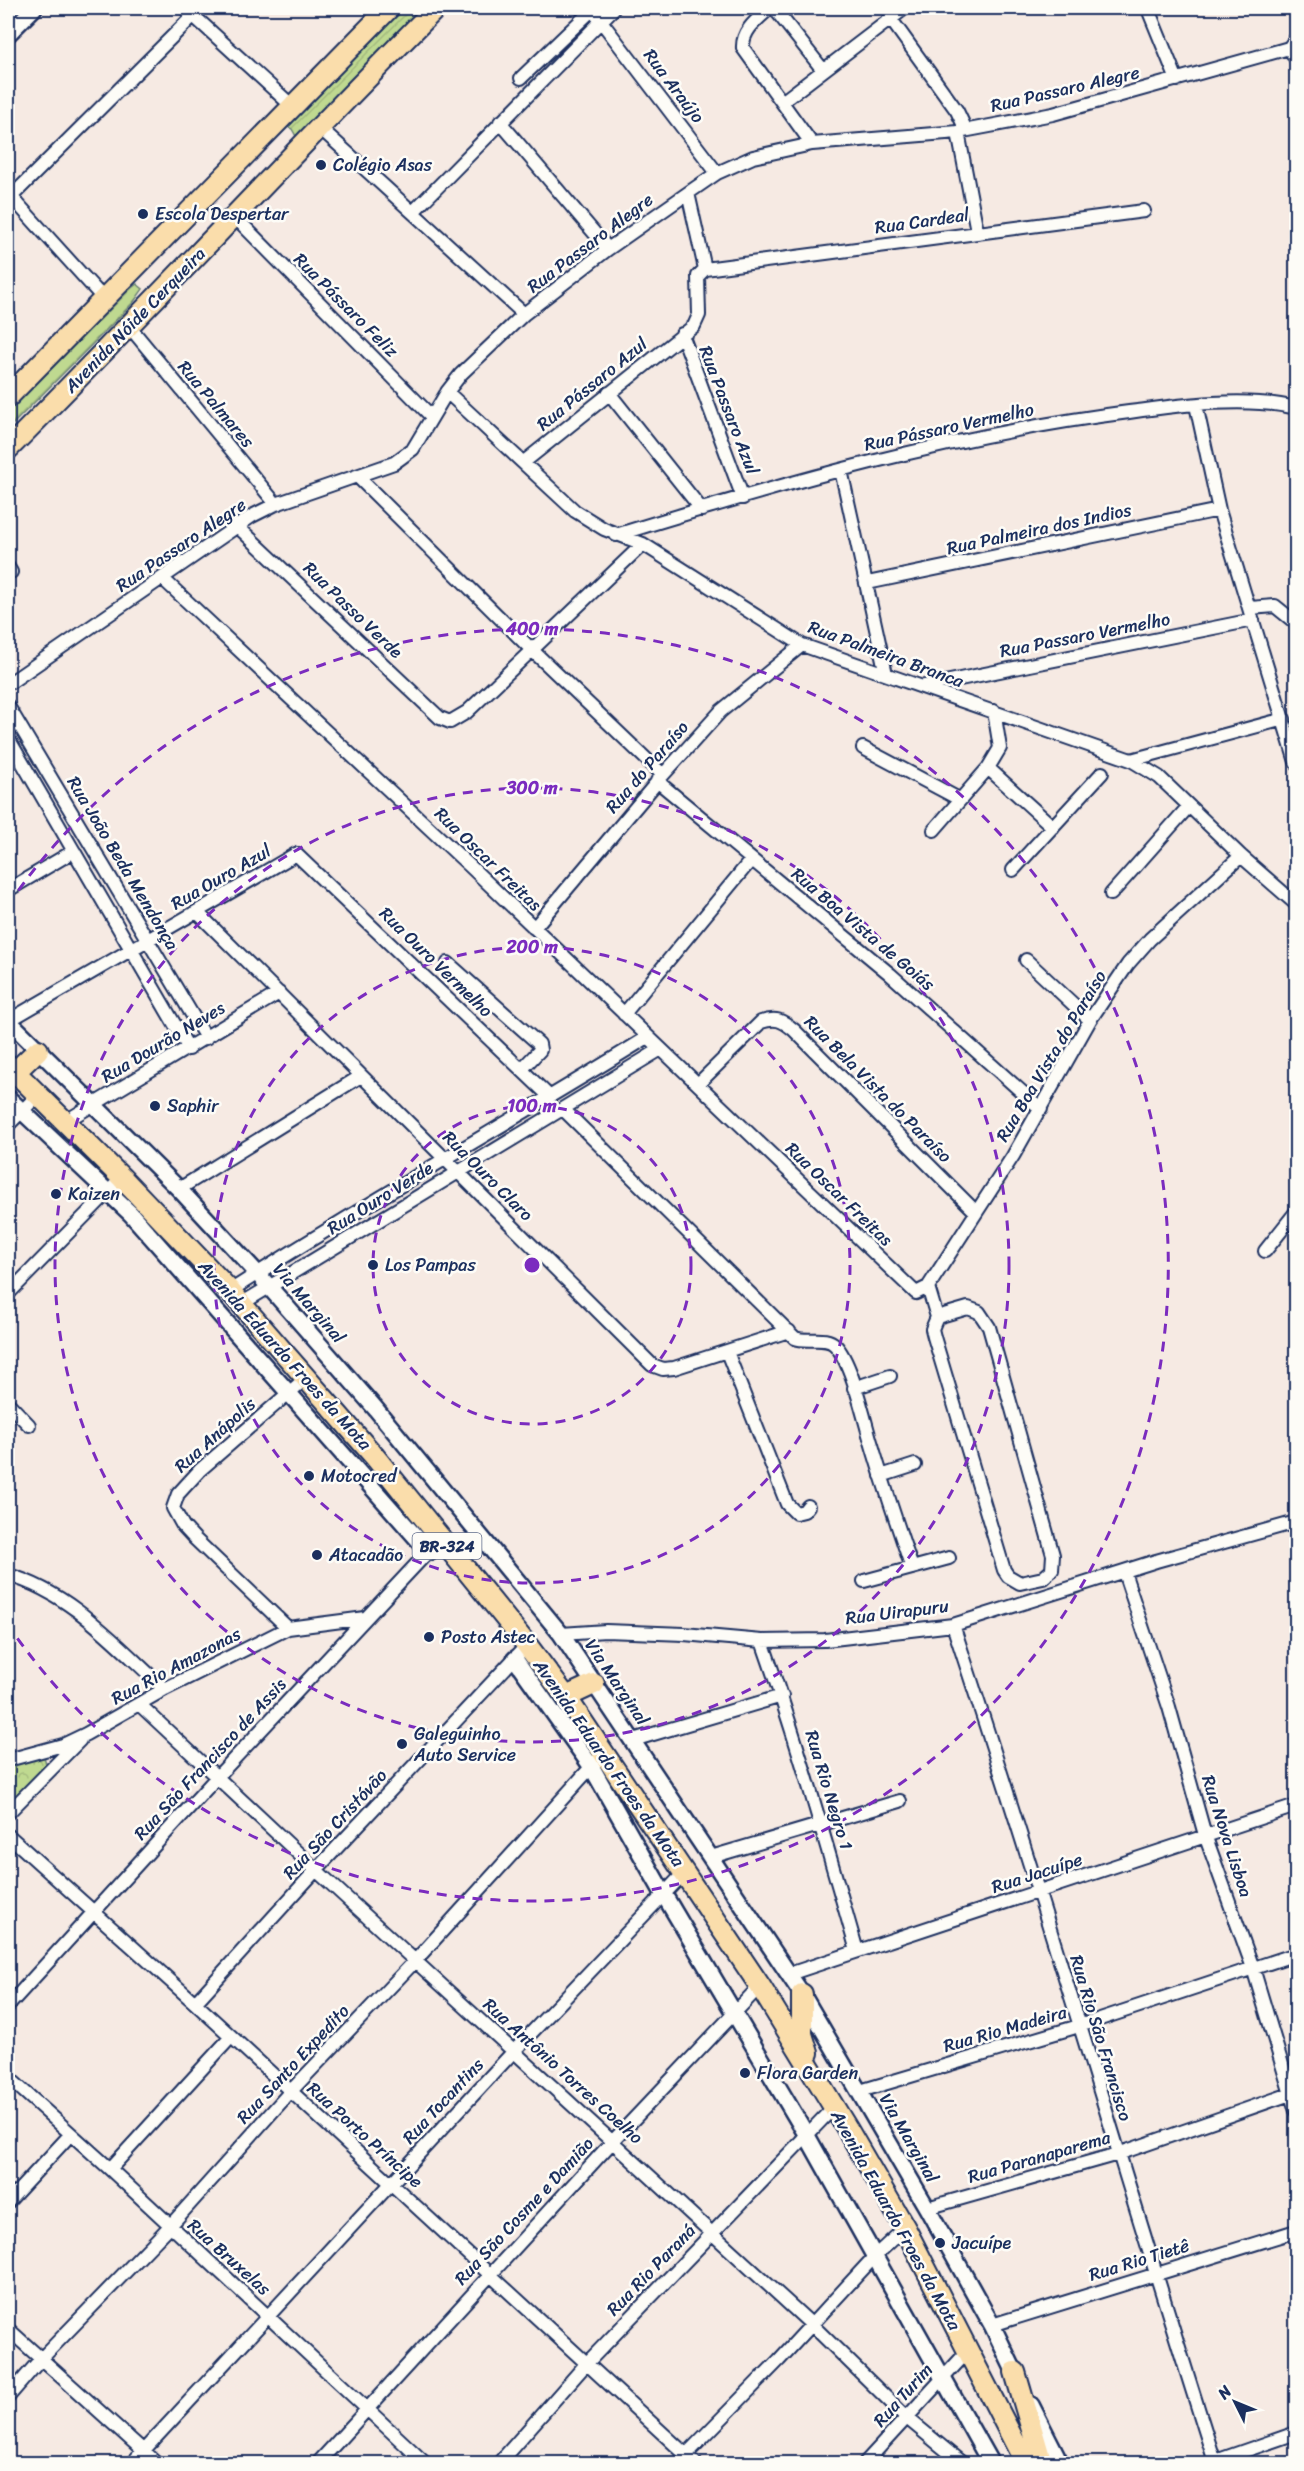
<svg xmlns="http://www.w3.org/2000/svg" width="1304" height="2471" font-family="Sriracha,sans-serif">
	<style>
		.park { fill: url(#park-crowns); stroke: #6d8477; stroke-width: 1.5 }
		.garden { fill: url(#garden-furrows); stroke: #6d8477; stroke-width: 1.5 }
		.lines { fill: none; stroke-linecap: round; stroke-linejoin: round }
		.minor-casing { stroke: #1b2f5e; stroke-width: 16 }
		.tertiary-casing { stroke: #1b2f5e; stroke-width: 20 }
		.primary-casing { stroke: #1b2f5e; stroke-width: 24 }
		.trunk-casing { stroke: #1b2f5e; stroke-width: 24 }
		.minor { stroke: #fdfcf7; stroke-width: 12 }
		.tertiary { stroke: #fdfcf7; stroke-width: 15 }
		.primary { stroke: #faddab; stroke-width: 20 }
		.trunk { stroke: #faddab; stroke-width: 20 }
		.ring { fill: none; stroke: #7b2cbf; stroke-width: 3; stroke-dasharray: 10 8 }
		.poi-dot { fill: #1b2f5e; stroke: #fdfcf7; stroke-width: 2 }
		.labels { text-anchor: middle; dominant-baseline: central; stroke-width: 5; stroke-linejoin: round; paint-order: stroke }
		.shield { fill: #fdfcf7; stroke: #5f6c8c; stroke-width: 1.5 }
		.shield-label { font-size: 16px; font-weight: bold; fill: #1b2f5e }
		.street-label { font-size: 18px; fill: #1b2f5e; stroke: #fdfcf7 }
		.poi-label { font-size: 18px; fill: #1b2f5e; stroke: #fdfcf7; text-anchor: start }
		.centre { fill: #7b2cbf; stroke: #fdfcf7; stroke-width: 3 }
		.ring-label { font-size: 18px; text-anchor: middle; font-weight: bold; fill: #7b2cbf; stroke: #fdfcf7; stroke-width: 5; stroke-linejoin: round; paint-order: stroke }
	</style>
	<defs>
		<pattern id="park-crowns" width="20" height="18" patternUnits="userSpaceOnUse" patternTransform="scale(1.5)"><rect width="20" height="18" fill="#bfd990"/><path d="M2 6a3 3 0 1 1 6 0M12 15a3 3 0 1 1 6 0" fill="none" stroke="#a4bb7f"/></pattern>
		<pattern id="garden-furrows" width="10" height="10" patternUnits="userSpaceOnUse" patternTransform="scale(1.5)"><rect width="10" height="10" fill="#bfd990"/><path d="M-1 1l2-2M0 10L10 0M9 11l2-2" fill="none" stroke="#a4bb7f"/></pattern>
	</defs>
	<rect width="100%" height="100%" fill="#f6eae3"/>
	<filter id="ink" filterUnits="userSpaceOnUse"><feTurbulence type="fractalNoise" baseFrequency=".0167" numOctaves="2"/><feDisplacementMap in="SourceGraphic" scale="12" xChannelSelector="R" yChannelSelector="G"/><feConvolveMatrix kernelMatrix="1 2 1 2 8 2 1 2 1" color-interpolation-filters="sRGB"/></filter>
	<g filter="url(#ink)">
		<path class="park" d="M44,1756L46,1764L8,1807V1764Z"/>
		<path class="garden" d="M401,8H426L297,138L292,129L284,125Z
			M137,284L143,289L133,303L8,429V410L124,293Z"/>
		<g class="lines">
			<defs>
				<path id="minor" d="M185,8L291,105
					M591,8L717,173
					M770,8C758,19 742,30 743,48L812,144
					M774,8L823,70
					M1150,14L1177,80
					M890,18L957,111L966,130
					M1289,48L1296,59
					M521,78L593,9
					M782,102L905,8
					M500,122L608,249
					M318,126L524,314
					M958,132L977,231
					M8,193L103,298
					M688,193L705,269
					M11,197L201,8
					M413,212L614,8
					M235,217L432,417
					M705,269L1144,211
					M129,326L276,504
					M682,334L743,498
					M447,392L575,511L604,529L643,544L802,645L1131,760L1159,777L1241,856L1296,904
					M609,393L702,510
					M1196,405L1219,510L1296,762
					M524,462L694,326L699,315L698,276L705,269
					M841,470L886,674
					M358,477L533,651L663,775
					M236,525L440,718L450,722L467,712L643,544
					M616,535C784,483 955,434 1129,412C1180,405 1246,396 1296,408
					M8,567L11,572
					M162,578L473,869L916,1293L928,1287L1013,1156L1090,1020L1128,964L1150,939L1241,856
					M867,583L1219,510
					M1250,608L1275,606L1296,623
					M8,684L252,516L276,504L394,463L413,449L447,392L461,374L524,314L608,249L688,193L717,173L753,157L812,144L958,132L1053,114L1289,48L1296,38
					M925,686L1253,620
					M8,706L206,1038
					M8,738L189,1049
					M863,748L959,799
					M1131,760L1284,719
					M988,768L1053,827
					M657,781L890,974L1041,1109
					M934,830L988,768L1000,748L994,711
					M1013,870L1102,773
					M8,890L74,851
					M1111,894L1189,806
					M197,912L652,1365L663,1369L674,1368L789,1331
					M534,928L663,775L721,711L802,645
					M1026,960L1090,1020
					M448,963L539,1044L540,1050L522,1069
					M624,1014L751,860
					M8,1021L296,854L550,1097
					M698,1084L761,1022C776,1017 782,1020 794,1030L976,1212
					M563,1109L795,1338C807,1343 826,1335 835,1345C852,1362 864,1420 872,1445C884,1486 898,1527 912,1568
					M66,1121L279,993
					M8,1125L39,1094
					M179,1189L361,1076
					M1265,1251L1296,1212
					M928,1287L937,1317
					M230,1291C367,1202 509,1123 648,1037
					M8,1294L122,1178
					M241,1304L661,1049
					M968,1308L979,1312L989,1327L1053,1555L1052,1570L1043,1578L1020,1583L1008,1576L1004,1570L934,1337L932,1329L937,1317Z
					M727,1352L787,1504L796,1513L804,1511L808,1506
					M854,1388L890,1376
					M8,1403L29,1425
					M881,1476L915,1465
					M1124,1572L1169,1707L1205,1835L1253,1968L1296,2111
					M8,1575C72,1593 117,1646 165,1689
					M864,1581L949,1558
					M953,1625C1045,1902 1126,2183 1215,2462
					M288,1628L195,1539L183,1526L173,1508L178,1494L200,1470L306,1378
					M561,1634L606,1631L684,1634L762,1641L825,1640L953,1625L1156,1561L1296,1522
					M762,1641C798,1743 827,1847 857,1951
					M140,1705L316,1870L811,2324L907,2418L963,2464
					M633,1740L782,1696
					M8,1760L63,1745L86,1734L165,1689L288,1628L365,1618
					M8,1813L80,1740
					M8,1835L195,2003L696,2464
					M711,1857L900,1801
					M789,1974L1296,1806
					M195,2003L316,1870L527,1645
					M8,2006L217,1777L441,1538
					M8,2077L110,2169L426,2464
					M860,2091L1079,2026L1296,1954
					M110,2169L231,2037
					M8,2202L70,2135
					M927,2208L1118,2154L1296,2092
					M992,2325L1296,2231
					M8,2329L158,2464
					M8,2397L40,2360L170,2226L290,2092L415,1961L603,1754
					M1210,2463L1296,2433
					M131,2464L514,2051L685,1872
					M317,2464L613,2141L760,1986
					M498,2464L587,2363L834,2107
					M677,2464L779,2360L875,2256L905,2228
					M864,2464L968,2351"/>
				<path id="tertiary" d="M8,11L11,8
					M8,34L34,8
					M8,1020L179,1189L257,1273L375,1408L561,1634L802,1994L927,2208L992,2325L1019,2381
					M8,1098L131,1214L429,1552
					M515,1659L591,1766L663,1893L806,2134L991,2464
					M1031,2405L1061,2464"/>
				<path id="primary" d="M8,397L389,8
					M8,449C153,304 292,153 436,8"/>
				<path id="trunk" d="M8,1065L122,1178L230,1291L375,1457L527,1645L566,1697L760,1986L848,2130L905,2228L1026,2464
					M15,1072L38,1050
					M566,1697L594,1684
					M802,1994V2034L808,2053
					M1015,2372L1042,2464"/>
			</defs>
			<use href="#minor" class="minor-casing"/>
			<use href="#tertiary" class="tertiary-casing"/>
			<use href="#primary" class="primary-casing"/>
			<use href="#trunk" class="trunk-casing"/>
			<use href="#minor" class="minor"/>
			<use href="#tertiary" class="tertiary"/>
			<use href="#primary" class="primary"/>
			<use href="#trunk" class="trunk"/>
		</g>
	</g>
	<g class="ring">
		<circle cx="532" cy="1265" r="159"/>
		<circle cx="532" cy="1265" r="318"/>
		<circle cx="532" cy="1265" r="477"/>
		<path d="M8 905A636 636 0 1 1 8 1625"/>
	</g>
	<g class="poi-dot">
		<circle cx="321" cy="165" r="6"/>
		<circle cx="143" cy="214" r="6"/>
		<circle cx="155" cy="1106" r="6"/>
		<circle cx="56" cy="1194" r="6"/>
		<circle cx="373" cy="1265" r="6"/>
		<circle cx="309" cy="1476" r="6"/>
		<circle cx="317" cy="1555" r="6"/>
		<circle cx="429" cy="1637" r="6"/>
		<circle cx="402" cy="1744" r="6"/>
		<circle cx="745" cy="2073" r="6"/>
		<circle cx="940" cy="2243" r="6"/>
	</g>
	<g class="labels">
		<rect class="shield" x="412.5" y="1533" width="69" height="26" rx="4.5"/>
		<g class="shield-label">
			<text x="447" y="1546">BR-324</text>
		</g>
		<g class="street-label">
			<text transform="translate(674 86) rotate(53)">Rua Araújo</text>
			<text transform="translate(1065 89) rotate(-13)">Rua Passaro Alegre</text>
			<text transform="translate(922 221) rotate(-8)">Rua Cardeal</text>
			<text transform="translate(590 243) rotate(-37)">Rua Passaro Alegre</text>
			<text transform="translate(346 305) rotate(45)">Rua Pássaro Feliz</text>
			<text transform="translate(135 320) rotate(-46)">Avenida Nóide Cerqueira</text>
			<text transform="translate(592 384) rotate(-39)">Rua Pássaro Azul</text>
			<text transform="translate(216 404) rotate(50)">Rua Palmares</text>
			<text transform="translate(729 410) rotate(69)">Rua Passaro Azul</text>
			<text transform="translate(949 427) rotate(-12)">Rua Pássaro Vermelho</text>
			<text transform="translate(1039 529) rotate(-12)">Rua Palmeira dos Indios</text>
			<text transform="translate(181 545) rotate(-34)">Rua Passaro Alegre</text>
			<text transform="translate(353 610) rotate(44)">Rua Passo Verde</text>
			<text transform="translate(1085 635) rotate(-11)">Rua Passaro Vermelho</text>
			<text transform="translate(886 654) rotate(20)">Rua Palmeira Branca</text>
			<text transform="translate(647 767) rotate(-49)">Rua do Paraíso</text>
			<text transform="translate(488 859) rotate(44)">Rua Oscar Freitas</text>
			<text transform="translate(123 863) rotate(59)">Rua João Beda Mendonça</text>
			<text transform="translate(221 877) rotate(-30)">Rua Ouro Azul</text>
			<text transform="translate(863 929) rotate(40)">Rua Boa Vista de Goiás</text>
			<text transform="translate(436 962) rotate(44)">Rua Ouro Vermelho</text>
			<text transform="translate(163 1042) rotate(-31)">Rua Dourão Neves</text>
			<text transform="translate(1051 1056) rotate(-59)">Rua Boa Vista do Paraíso</text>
			<text transform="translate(878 1089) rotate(45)">Rua Bela Vista do Paraíso</text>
			<text transform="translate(488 1176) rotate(45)">Rua Ouro Claro</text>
			<text transform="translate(839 1194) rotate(44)">Rua Oscar Freitas</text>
			<text transform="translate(380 1198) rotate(-32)">Rua Ouro Verde</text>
			<text transform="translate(309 1303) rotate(49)">Via Marginal</text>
			<text transform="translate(285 1355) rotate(48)">Avenida Eduardo Froes da Mota</text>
			<text transform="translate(215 1435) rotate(-42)">Rua Anápolis</text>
			<text transform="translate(897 1612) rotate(-7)">Rua Uirapuru</text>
			<text transform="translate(176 1666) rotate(-28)">Rua Rio Amazonas</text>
			<text transform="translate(617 1682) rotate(56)">Via Marginal</text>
			<text transform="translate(210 1759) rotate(-47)">Rua São Francisco de Assis</text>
			<text transform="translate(609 1763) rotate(55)">Avenida Eduardo Froes da Mota</text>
			<text transform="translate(829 1790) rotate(73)">Rua Rio Negro 1</text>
			<text transform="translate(335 1824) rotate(-47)">Rua São Cristóvão</text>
			<text transform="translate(1227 1836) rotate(72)">Rua Nova Lisboa</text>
			<text transform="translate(1037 1873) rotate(-18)">Rua Jacuípe</text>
			<text transform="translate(1005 2029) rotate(-16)">Rua Rio Madeira</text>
			<text transform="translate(1101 2038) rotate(73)">Rua Rio São Francisco</text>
			<text transform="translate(293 2064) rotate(-47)">Rua Santo Expedito</text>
			<text transform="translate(563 2071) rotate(42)">Rua Antônio Torres Coelho</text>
			<text transform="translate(443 2101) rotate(-47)">Rua Tocantins</text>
			<text transform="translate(365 2135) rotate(42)">Rua Porto Príncipe</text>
			<text transform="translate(909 2138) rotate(60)">Via Marginal</text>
			<text transform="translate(1039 2157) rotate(-16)">Rua Paranaparema</text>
			<text transform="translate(524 2211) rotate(-47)">Rua São Cosme e Damião</text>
			<text transform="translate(896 2220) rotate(61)">Avenida Eduardo Froes da Mota</text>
			<text transform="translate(229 2257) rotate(42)">Rua Bruxelas</text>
			<text transform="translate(1139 2260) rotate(-17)">Rua Rio Tietê</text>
			<text transform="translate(651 2270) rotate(-46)">Rua Rio Paraná</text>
			<text transform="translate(903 2395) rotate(-48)">Rua Turim</text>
		</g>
		<g class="poi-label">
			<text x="333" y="165">Colégio Asas</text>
			<text x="155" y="214">Escola Despertar</text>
			<text x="167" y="1106">Saphir</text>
			<text x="68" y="1194">Kaizen</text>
			<text x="385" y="1265">Los Pampas</text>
			<text x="321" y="1476">Motocred</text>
			<text x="329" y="1555">Atacadão</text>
			<text x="441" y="1637">Posto Astec</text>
			<text x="414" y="1734">Galeguinho<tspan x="414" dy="21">Auto Service</tspan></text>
			<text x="757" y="2073">Flora Garden</text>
			<text x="952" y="2243">Jacuípe</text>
		</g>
	</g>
	<circle cx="532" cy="1265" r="9" class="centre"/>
	<g class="ring-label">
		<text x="532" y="635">400 m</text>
		<text x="532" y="794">300 m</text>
		<text x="532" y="953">200 m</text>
		<text x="532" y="1112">100 m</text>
	</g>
	<rect width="1304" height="2471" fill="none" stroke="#fdfcf7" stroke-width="30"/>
	<rect x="15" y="15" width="1274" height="2441" fill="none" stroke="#1b2f5e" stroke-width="2" filter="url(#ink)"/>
	<g transform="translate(1235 2402) rotate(313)" stroke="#fdfcf7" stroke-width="4.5" paint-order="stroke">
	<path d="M0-4.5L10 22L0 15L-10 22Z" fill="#1b2f5e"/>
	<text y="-9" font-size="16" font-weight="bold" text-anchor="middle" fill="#1b2f5e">N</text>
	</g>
</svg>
